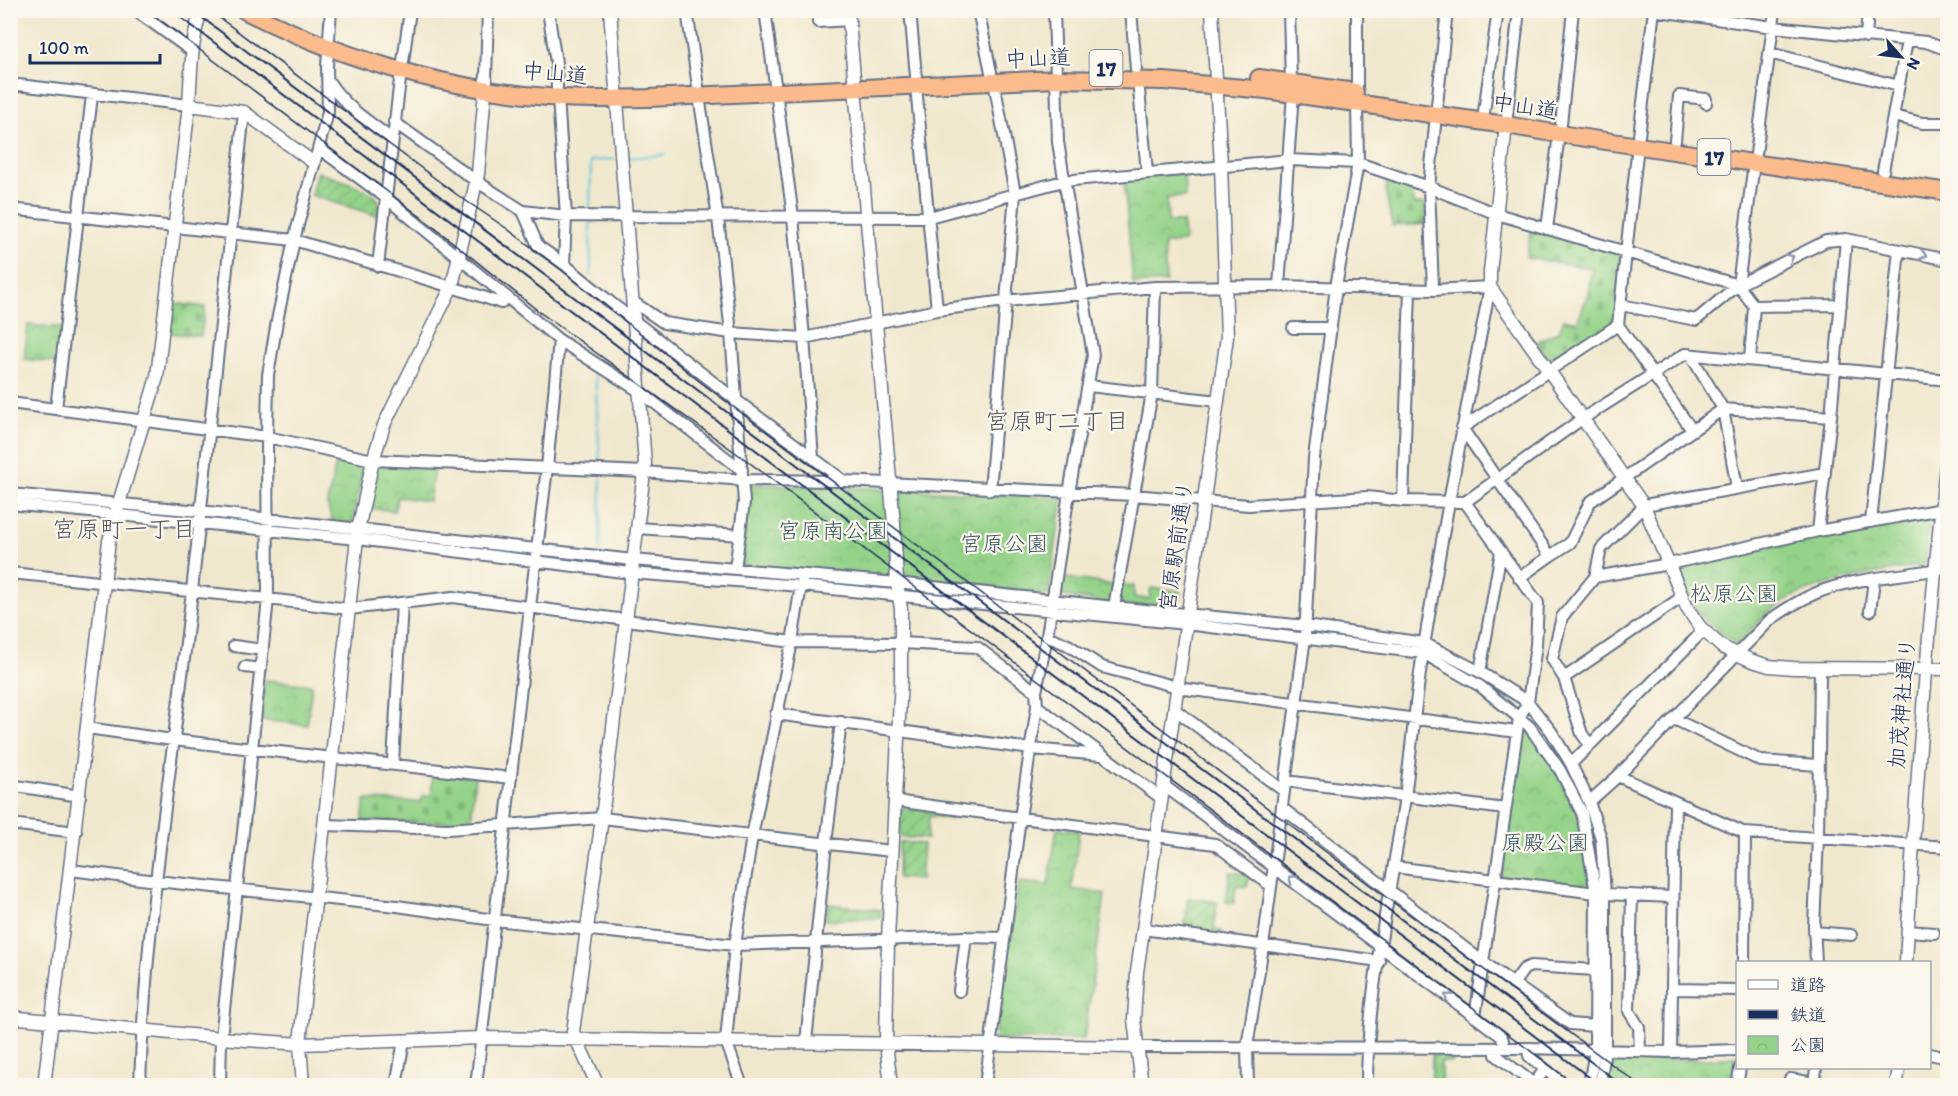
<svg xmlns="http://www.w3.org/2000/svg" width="1958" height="1096" font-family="Itim,'Klee One',sans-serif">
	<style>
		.cemetery { fill: url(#cemetery-stones); stroke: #588174; stroke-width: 1.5 }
		.park { fill: url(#park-crowns); stroke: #588174; stroke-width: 1.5 }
		.garden { fill: url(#garden-furrows); stroke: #588174; stroke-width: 1.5 }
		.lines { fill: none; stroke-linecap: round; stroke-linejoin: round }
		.stream { stroke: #5ebfdc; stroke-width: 2 }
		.minor-casing { stroke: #667085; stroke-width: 14 }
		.tertiary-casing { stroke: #667085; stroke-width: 15 }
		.trunk-casing { stroke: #667085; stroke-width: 20 }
		.minor { stroke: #fff; stroke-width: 10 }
		.tertiary { stroke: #fff; stroke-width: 12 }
		.trunk { stroke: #fbbb8c; stroke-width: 16 }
		.tram { stroke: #1b2f5e; stroke-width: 1.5 }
		.rail { stroke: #1b2f5e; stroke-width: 2 }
		.oneway { stroke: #8d97ae }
		.labels { text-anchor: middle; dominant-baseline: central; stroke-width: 4.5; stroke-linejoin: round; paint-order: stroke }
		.shield { fill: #fbf7ec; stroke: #5e6b89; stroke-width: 1.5 }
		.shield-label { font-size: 21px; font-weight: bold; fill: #1b2f5e }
		.street-label { font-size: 22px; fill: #1b2f5e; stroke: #fbf7ec }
		.park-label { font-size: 22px; fill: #395869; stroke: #fbf7ec }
		.neighbourhood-label { font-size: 24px; fill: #5a5663; stroke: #fbf7ec }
	</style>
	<defs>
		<pattern id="cemetery-stones" width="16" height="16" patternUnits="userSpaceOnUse" patternTransform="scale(1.5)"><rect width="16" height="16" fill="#94d389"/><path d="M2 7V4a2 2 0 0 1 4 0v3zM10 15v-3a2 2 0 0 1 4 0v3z" fill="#7fb579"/></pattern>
		<pattern id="park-crowns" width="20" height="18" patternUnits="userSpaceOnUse" patternTransform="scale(1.5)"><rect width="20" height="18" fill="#94d389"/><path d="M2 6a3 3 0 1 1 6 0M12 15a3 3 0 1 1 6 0" fill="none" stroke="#7fb579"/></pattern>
		<pattern id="garden-furrows" width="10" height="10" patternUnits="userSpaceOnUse" patternTransform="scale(1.5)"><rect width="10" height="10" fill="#94d389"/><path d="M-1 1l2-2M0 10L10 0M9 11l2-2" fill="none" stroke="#7fb579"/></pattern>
	</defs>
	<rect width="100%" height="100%" fill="#fbf7ec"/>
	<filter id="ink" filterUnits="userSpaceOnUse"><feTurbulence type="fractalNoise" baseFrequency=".0167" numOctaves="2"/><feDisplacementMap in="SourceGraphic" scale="12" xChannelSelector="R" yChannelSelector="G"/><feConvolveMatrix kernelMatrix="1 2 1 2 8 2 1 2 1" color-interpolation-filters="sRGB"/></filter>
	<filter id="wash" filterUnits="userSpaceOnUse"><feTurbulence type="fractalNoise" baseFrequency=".008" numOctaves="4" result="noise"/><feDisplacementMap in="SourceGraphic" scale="24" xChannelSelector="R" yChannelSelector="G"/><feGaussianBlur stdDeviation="1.35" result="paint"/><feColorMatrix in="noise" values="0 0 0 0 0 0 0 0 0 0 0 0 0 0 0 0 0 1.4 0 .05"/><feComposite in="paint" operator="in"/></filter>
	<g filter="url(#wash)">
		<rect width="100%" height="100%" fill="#f0e8ce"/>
		<path class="cemetery" d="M1387,176L1422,189L1424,192L1412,193L1413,204H1425L1426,224L1392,226L1386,192Z
			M1532,228L1621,255L1616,322L1552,366L1536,342L1559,331L1564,319L1577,322L1588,295L1592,268L1526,258Z
			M173,303L205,307L201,336L170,333Z
			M433,772L475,777L471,822H362L365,800L421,802L422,796H431Z"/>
		<path class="park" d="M1184,173L1185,197L1167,198L1168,222H1183L1184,242L1164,244L1166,282L1133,284L1124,179Z
			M28,325L63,328L59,363L24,359Z
			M337,458L364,465L352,524L333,523L327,504Z
			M377,465L434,470L429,501L398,497L394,511L369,508Z
			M750,484L887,489L893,579L741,565Z
			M897,489L1063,498L1048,595L903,581Z
			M1930,514L1925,564C1883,573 1815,581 1780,604C1763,615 1750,631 1737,646L1704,619L1690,602L1678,566Z
			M1059,577L1114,585L1111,600L1108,603L1057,595Z
			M1119,584L1134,586V597L1149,599L1151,588L1180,591L1178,611L1120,604Z
			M265,680L312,685L307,725L261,720Z
			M1522,722C1544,751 1566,779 1580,813C1589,836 1589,864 1590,888L1500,877Z
			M1057,828L1079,831L1072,889L1105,894L1084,1039L994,1040L1019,882L1048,885Z
			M1608,1057C1651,1060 1693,1061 1736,1057L1733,1085L1603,1086Z"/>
		<path class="garden" d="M317,172C331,177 374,188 379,202C381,207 379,211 378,216L311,195Z
			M903,808L952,814L951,819L929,816L927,839L900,837L901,810Z
			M902,842L923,844L920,880L898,878L899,844Z
			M1230,872L1249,874L1253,877H1249L1247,887L1236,886L1234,903L1226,902Z
			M1188,898L1217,902L1214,929L1222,931L1218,936L1184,931Z
			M828,904L881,910V918L826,920Z
			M1432,1054L1453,1055V1062H1441V1082L1453,1083V1085H1432Z"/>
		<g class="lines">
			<path class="stream" d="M628,158L664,155
				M590,210L591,161L615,159
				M590,221L591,275
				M595,373L600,464
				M600,553L601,478
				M592,563L628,566
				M637,567L700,573
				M1267,629L1303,633
				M1309,633L1368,640
				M1498,689L1520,710
				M1536,727L1564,765L1579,794"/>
		</g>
	</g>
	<g filter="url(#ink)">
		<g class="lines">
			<defs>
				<path id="minor" d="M135,10L193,52
					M548,10L556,63L557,88
					M687,10L698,87
					M765,10L793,217L804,338L813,458
					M910,10L916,76
					M978,10L991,72
					M1131,10L1136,69
					M1289,10L1291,82
					M1652,10L1773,27L1926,42L1948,50
					M818,22L849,20
					M1866,37L1868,10
					M1769,53L1899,86
					M403,62L410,10
					M486,79L488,10
					M1138,80L1147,172
					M329,82C344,106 369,122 392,139
					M10,84L189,105
					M916,86L937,310
					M1357,92V10
					M699,96L718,218L731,333L744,502L735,569
					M558,97L566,216L564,264
					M10,101L12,84
					M1437,105L1447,10
					M1484,112L1498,10
					M1894,116L1922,123H1948
					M394,122L476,181L523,211L566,216L929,217L1063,181L1289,160L1358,163L1429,187L1497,214L1738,285L1754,306L1750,360
					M1561,124L1573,10
					M1506,125L1519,10
					M1639,136L1654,10
					M1675,141L1679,96L1706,99V103
					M1638,145L1618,325L1692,430
					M320,149L385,197L559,340L639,391L742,470
					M1756,154L1775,10
					M1883,171L1907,41
					M10,209L294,240L328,112L327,66L331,10
					M523,211L538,246L564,264L610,302L736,400L844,481
					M1547,229L1559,134
					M378,266L401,71
					M1738,285L1754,163
					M1279,286L1293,94
					M1433,290L1429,187L1436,115
					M632,301L664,323L731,333L804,338L937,310L1005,301L1155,287L1279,286L1433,290L1490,287C1467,404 1444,522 1425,640C1416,692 1412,745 1405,797C1391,893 1367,989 1367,1086
					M1621,305L1696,320L1738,285L1826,241L1846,239L1948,260
					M1754,306L1841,305
					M1293,328H1330
					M1690,354L1723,409L1737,488
					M1089,386L1218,401
					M10,403L267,437L373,460L644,472L743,480L845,481L1133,495L1249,505L1367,497L1403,501L1465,502L1582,419L1685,354L1948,380
					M56,409L92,95
					M990,490L1015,194L994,82
					M10,494L200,511L633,560L897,583L1114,607L1152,393L1155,287
					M1403,501L1410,290
					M1465,502L1538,603L1536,645L1528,702L1519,718L1475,1017
					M10,504L357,539L631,573L801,586L1186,624L1423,653L1480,686L1529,726L1560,770L1582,813L1596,893L1595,1049L1589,1086
					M1871,522L1899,250
					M637,528L740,535
					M1818,531L1831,417L1846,239
					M1550,556L1570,543L1590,502L1723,409L1831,417
					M10,573L268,599L349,609L453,597L792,642L901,643L977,647L1036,692
					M1595,577L1669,564L1818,531L1948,508
					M1519,578L1550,556L1462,428L1618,325
					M1114,607L1306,626L1424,643L1480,672L1528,702L1551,731L1571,764L1589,802L1601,838L1605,894V1050L1600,1086
					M1870,611L1874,580
					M1047,636L1068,645L1102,667L1185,689L1517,732
					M234,646L263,650
					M245,667L261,669
					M1480,672L1501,551
					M1564,678L1682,597
					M1037,706L1161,798
					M1174,709L1284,791
					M776,714L1031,749L1102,755
					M1674,719L1761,761L1818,765
					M87,728L173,740L511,778
					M1590,745L1582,734L1564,678L1552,659L1562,617L1595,577L1601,549L1644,506L1650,504L1825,473
					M393,763L402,603
					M1571,764L1704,630
					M1618,776L1745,833L1948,847
					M1286,781L1505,809
					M10,785L80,796
					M1163,785L1501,1036L1503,1040V1048
					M895,801L1215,844L1271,886
					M1589,802L1618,776L1770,620C1784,610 1798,601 1814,594C1856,576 1904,577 1948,567
					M1282,808L1483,962L1570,1024L1594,1026
					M10,824L76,832
					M324,825L448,829L602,818L891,851
					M1394,867L1596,893
					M71,870L156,881L397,906L494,920L735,945L966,937L1004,938
					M1605,894L1673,897
					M1632,895L1629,1011L1639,1027L1640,1051
					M1143,929L1379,961
					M1908,931L1934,933
					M1814,932L1851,935
					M1744,962L1745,833
					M1816,962L1814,926L1818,838L1820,669
					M1513,984L1524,969L1531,966L1595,970
					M1672,989L1738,990
					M959,991L966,937
					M806,1042L826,843L841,722
					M1136,1047L1528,1048L1671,1052L1738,1050
					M1496,1048V1055L1534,1084L1545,1069
					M1528,1048L1529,1056L1566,1086
					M1671,1052L1675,802
					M1930,1054L1948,1058
					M140,1086C145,920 174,756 192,591C210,432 226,272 244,112
					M220,1086L221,1038L268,599L267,437L268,375L277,321L294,240C363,261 433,280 501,303L506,297
					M396,1086L404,1040
					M476,1086L530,607L547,468L559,340
					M742,1086L726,1041L735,945L752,836L792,642L802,579
					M985,1086L1020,818L1037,706L1036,692L1047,636L1069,493L1093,355L1058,142L1054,10
					M1248,1086L1247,1047L1263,946L1305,637L1314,458L1336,287L1358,163L1357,103
					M1737,1086L1740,1068
					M1789,1086L1790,1079L1814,1083
					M1814,1086L1816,1068"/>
				<path id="tertiary" d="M848,10L894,524L897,583L901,609V678L888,940L886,1043L891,1086
					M189,105C191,73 191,41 201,10
					M1506,125L1490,272V287L1644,506L1687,608L1700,627L1722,647L1750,660L1769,666L1793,668L1948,669
					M1906,962C1915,790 1929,619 1948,447
					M10,1017L221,1038L300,1044L482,1038L1136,1047
					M44,1086L109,541L119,503L157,377L189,105L244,112L314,163
					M303,1086L300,1044L305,990L358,530L373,460L384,425L452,286L478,174L486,79
					M598,1086L573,1032L602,818L645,464L610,10
					M1142,1086L1134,1019L1137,972L1227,337L1221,165L1212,10
					M1896,1086L1899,1068"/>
				<path id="trunk" d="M244,10C350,64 475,98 594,99C612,99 630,98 648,98L1057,79L1164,81L1266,90L1506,125L1559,134L1948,192
					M1259,78L1355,92"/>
			</defs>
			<use href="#minor" class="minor-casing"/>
			<use href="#tertiary" class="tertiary-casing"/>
			<use href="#trunk" class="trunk-casing"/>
			<use href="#minor" class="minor"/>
			<use href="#tertiary" class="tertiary"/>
			<use href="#trunk" class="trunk"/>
			<path class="tram" d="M147,10L425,220L542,314L746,460L1577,1086
				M209,10L456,194L506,228L567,274L699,381L1390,900L1641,1086"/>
			<path class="rail" d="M171,10L1601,1086
				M192,10L1623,1086"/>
		</g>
		<defs><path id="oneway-chevron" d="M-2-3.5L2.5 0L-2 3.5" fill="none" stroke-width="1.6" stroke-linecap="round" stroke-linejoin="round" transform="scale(1.5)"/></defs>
		<g class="oneway">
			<use href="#oneway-chevron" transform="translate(1923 255) rotate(12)"/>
			<use href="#oneway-chevron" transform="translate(1790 258) rotate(-27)"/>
			<use href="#oneway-chevron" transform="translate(1292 879) rotate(-143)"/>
			<use href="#oneway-chevron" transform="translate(1448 997) rotate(-143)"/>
		</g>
	</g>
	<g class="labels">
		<g class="shield">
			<rect x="1089.5" y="50" width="33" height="36" rx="4.5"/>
			<rect x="1697.5" y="139" width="33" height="36" rx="4.5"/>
		</g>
		<g class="shield-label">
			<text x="1106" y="68">17</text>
			<text x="1714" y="157">17</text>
		</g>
		<g class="street-label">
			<text transform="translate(1038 58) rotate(-2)">中山道</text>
			<text transform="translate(555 73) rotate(5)">中山道</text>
			<text transform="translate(1525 106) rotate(9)">中山道</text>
			<text transform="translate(1176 546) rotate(-82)">宮原駅前通り</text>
			<text transform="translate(1902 703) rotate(-85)">加茂神社通り</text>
		</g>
		<g class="park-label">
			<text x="833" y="530">宮原南公園</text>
			<text x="1004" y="543">宮原公園</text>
			<text x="1734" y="593">松原公園</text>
			<text x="1545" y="842">原殿公園</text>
		</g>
		<g class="neighbourhood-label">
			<text x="1057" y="420">宮原町二丁目</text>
			<text x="124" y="528">宮原町一丁目</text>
		</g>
	</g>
	<rect width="1958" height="1096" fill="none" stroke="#fbf7ec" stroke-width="36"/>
	<rect x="1736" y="961" width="195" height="108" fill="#fbf7ec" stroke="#a1a7b3" stroke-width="1.5"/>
	<rect x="1748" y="980" width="30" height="9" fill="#ffffff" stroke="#a1a7b3" stroke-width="1.5"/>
	<text x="1790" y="991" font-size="18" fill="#1b2f5e">道路</text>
	<rect x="1748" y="1010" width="30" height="9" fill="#1b2f5e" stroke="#a1a7b3" stroke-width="1.5"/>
	<text x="1790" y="1021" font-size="18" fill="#1b2f5e">鉄道</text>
	<rect x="1748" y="1036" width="30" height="18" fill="url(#park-crowns)" stroke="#a1a7b3" stroke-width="1.5"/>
	<text x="1790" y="1051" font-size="18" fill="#1b2f5e">公園</text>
	<g transform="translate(1901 57) rotate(118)" stroke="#fbf7ec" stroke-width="4.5" paint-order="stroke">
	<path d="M0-4.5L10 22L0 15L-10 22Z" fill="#1b2f5e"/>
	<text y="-9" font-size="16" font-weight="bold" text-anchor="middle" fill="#1b2f5e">N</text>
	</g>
	<path d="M30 54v9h130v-9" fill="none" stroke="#1b2f5e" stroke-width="3"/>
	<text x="39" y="54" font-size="18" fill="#1b2f5e" stroke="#fbf7ec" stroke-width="4.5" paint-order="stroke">100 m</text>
</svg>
